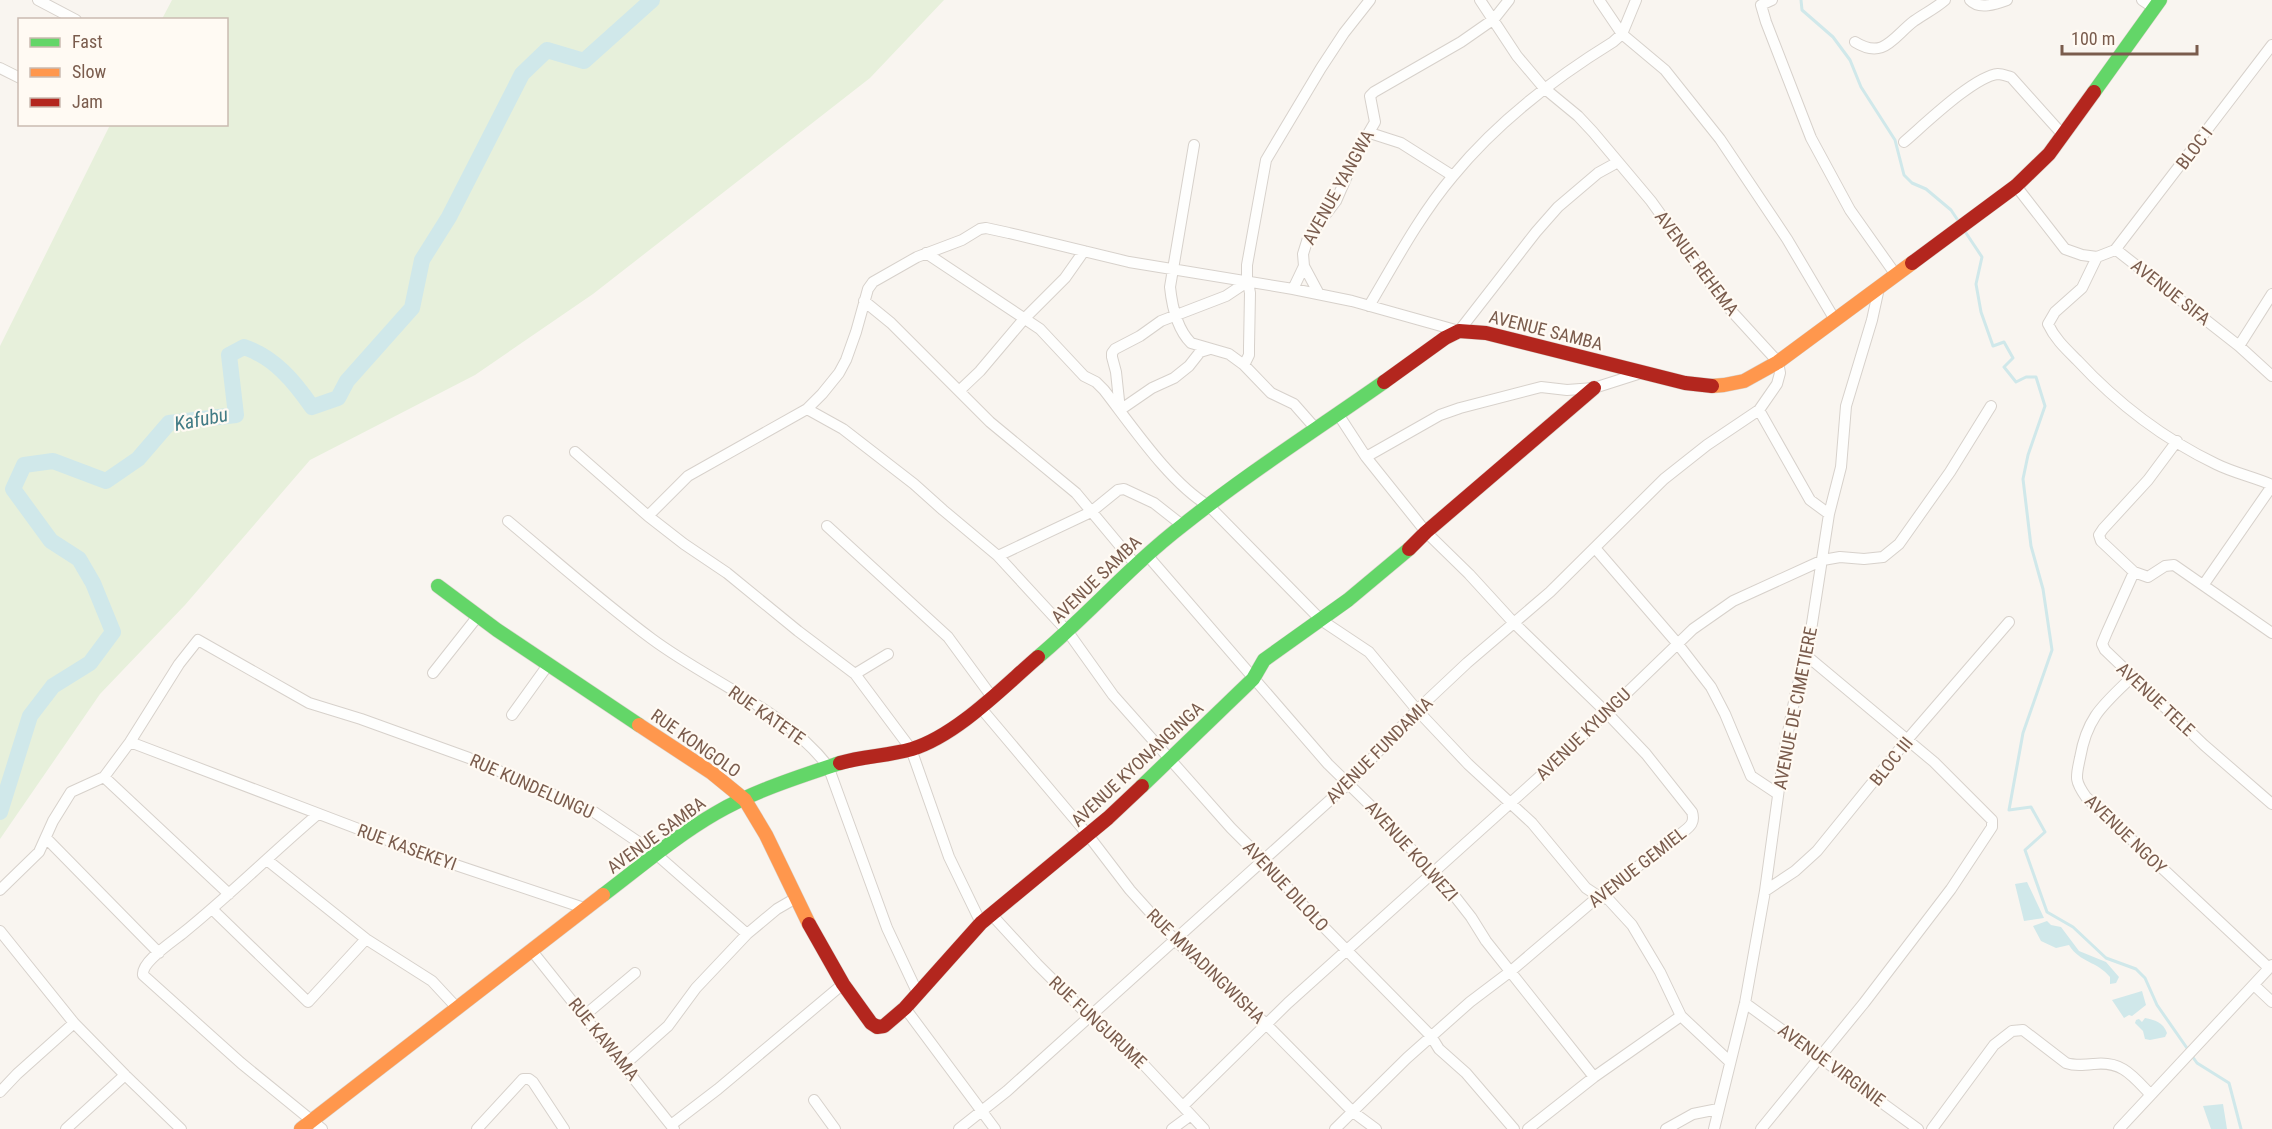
<svg xmlns="http://www.w3.org/2000/svg" width="2272" height="1129" font-family="'Roboto Condensed',sans-serif">
	<style>
		.green { fill: #e7f0db }
		.water { fill: #d0e8ea }
		.lines { fill: none; stroke-linecap: round; stroke-linejoin: round }
		.stream { stroke: #d0e8ea; stroke-width: 3 }
		.river { stroke: #d0e8ea; stroke-width: 16 }
		.street-casing { stroke: #d7d1cb; stroke-width: 12 }
		.fast-casing { stroke: #d9d2cb; stroke-width: 15 }
		.slow-casing { stroke: #d9d2cb; stroke-width: 15 }
		.jam-casing { stroke: #d9d2cb; stroke-width: 15 }
		.street { stroke: #fefefd; stroke-width: 10 }
		.fast { stroke: #63d668; stroke-width: 14 }
		.slow { stroke: #ff974d; stroke-width: 14 }
		.jam { stroke: #b3261e; stroke-width: 14 }
		.labels { text-anchor: middle; dominant-baseline: central; stroke-width: 4.5; stroke-linejoin: round; paint-order: stroke }
		.street-label { font-size: 18px; fill: #7a5c4d; stroke: #fffaf3 }
		.water-label { font-size: 20px; font-style: italic; fill: #437c86; stroke: #fffaf3 }
	</style>
	<rect width="100%" height="100%" fill="#f9f5f0"/>
	<path class="green" d="M172,0H944L870,78L593,294L475,375L310,460L185,605L100,694L0,839V346L110,125L226,124V20L162,19Z"/>
	<path class="water" d="M2027,882L2044,918L2024,921L2015,884Z
		M2047,921L2051,925L2061,927L2079,951L2106,962L2119,977L2116,983L2110,984V977C2097,961 2080,963 2069,945L2056,948L2041,941L2033,926Z
		M2142,991L2146,1005L2132,1016L2129,1015L2124,1018L2112,1000Z
		M2145,1018C2155,1020 2163,1022 2167,1033L2165,1037L2150,1040L2145,1039L2143,1031L2135,1023L2136,1020L2139,1019L2142,1022Z
		M2223,1104L2227,1129H2211L2203,1106Z"/>
	<g class="lines">
		<path class="stream" d="M1801,0L1802,10L1833,37L1850,60L1861,87L1895,140L1904,175L1912,183L1926,189L1951,210L1959,222
			M1964,230L1982,257L1976,284L1981,312L1993,346L2004,342L2013,358L2004,367L2016,382L2026,377H2036L2045,406L2028,455L2023,479L2031,546L2043,589L2052,650L2023,733L2009,810L2031,807L2045,832L2025,850L2047,912L2073,927L2106,958L2136,969L2145,978L2157,1005L2189,1051
			M2192,1056L2197,1063L2229,1083L2241,1129"/>
		<path class="river" d="M0,812L30,716L53,686L90,663L113,632L93,583L79,559L51,541L13,489L24,465L53,461L106,481L138,459L169,423L236,415L229,355L244,347C275,358 294,381 312,407L338,398L347,381L412,308L422,260L449,217L522,74L547,50L584,61L652,0"/>
		<defs>
			<path id="street" d="M38,0L76,20
				M1509,0L1494,19L1461,42L1374,92L1370,96L1375,122L1357,153L1336,201L1308,238L1303,254L1304,266L1293,289L1352,301L1459,331L1536,232L1558,207L1598,173L1618,162
				M1636,0L1622,34L1665,70L1720,139L1787,239L1835,320
				M1772,0L1761,5L1766,22L1811,138L1850,210L1896,275
				M1970,0C1979,10 1996,4 2007,0
				M2142,0L2154,8
				M1855,42C1884,60 1893,37 1914,21C1924,14 1936,8 1945,0
				M0,68L20,78
				M1370,133L1401,143L1453,176
				M1904,142C1923,126 1974,76 1998,74C2002,74 2007,76 2011,77L2063,135
				M1194,145L1170,287C1172,306 1177,329 1191,343L1229,354L1244,365L1271,393L1294,404L1316,429
				M2016,186L2065,249L2082,255L2097,257L2115,250L2119,252L2239,346L2272,376
				M2115,250L2272,45
				M926,253L1040,329L1084,376L1096,382L1104,390C1132,426 1170,483 1209,506L1321,620L1369,652L1417,710L1468,764L1532,823L1586,888L1595,894L1609,900L1632,925L1660,972L1681,1016L1729,1061
				M2097,257L2082,288L2055,312L2048,324C2055,339 2066,349 2077,360C2116,402 2164,439 2216,464C2234,473 2254,477 2272,485
				M1304,266L1319,294
				M864,301L891,323L990,422L1076,493L1136,565
				M1369,306C1395,262 1420,215 1453,176C1498,121 1553,79 1613,42L1622,34L1599,0
				M2239,346L2272,294
				M1210,349L1200,352L1189,366L1174,378L1152,388L1120,410L1116,372L1112,357V353L1115,349L1140,336L1161,321L1226,296L1247,282
				M1244,365L1249,355V347L1250,293L1247,277V265L1266,160L1321,68L1344,33L1370,0
				M960,390L980,371L1024,319L1065,278L1084,251
				M807,409L843,429L914,484L943,510L998,556L1068,632L1113,695L1231,828L1264,861L1311,914L1431,1036L1439,1049L1466,1073L1514,1129
				M1759,410L1810,500L1829,514
				M2177,441L2148,480L2103,529L2099,535L2101,541L2134,572L2148,577L2165,566L2174,565L2272,633
				M575,452L648,516L688,476L807,409L822,394L839,373L846,360L856,332L868,289L873,282L917,257L962,240L980,229L986,228L1009,233L1129,262L1293,289
				M1366,457L1440,415L1460,408L1541,387L1567,390L1594,388L1641,373
				M648,516L684,544L727,573L798,631L855,674L888,654
				M508,521C556,561 602,602 652,639C710,682 783,709 828,766L887,928L918,994
				M827,526L948,637L992,697
				M1595,548L1677,643L1711,687L1725,714L1751,776L1778,794
				M1147,555L1328,764L1375,810L1453,894L1471,917L1486,941L1594,1077
				M998,556L1091,512L1118,490L1124,489L1154,503L1182,525
				M2134,572L2107,632L2102,644L2105,650L2204,745L2272,804
				M2204,584L2272,486
				M433,673L478,616
				M855,674L911,749L949,857L981,923
				M2132,677C2103,705 2087,717 2080,758C2076,777 2074,780 2086,797L2269,968
				M980,707L1088,835L1130,890L1175,940L1266,1024L1353,1112L1376,1129
				M512,715L548,665
				M130,742L432,857L587,909
				M104,777L229,894
				M318,814C272,853 229,896 183,933C172,942 141,962 143,975L241,1063L322,1129
				M46,838L159,953
				M267,860L366,939L432,981L458,1009
				M0,890L39,852L53,821L71,792L104,777L130,742L179,664L198,640L309,703L361,719L469,758L594,812L656,854L747,934
				M1765,891L1795,871L1817,851L1907,740L2009,622
				M212,909L308,1002L366,939
				M991,914L1037,964L1090,1017L1130,1050L1204,1129
				M0,931L74,1023L125,1075L181,1129
				M532,951L674,1129
				M2254,985L2272,1002
				M1745,1003L1918,1129
				M905,1008L995,1129
				M585,1015L635,973
				M624,1065L668,1026L696,988L747,934L777,909L796,898
				M0,1092L17,1074L74,1023
				M814,1100L835,1129
				M1183,1106L1288,1003L1546,771L1693,629L1733,601L1823,560L1840,557L1864,559L1883,557L1899,544L1950,472L1991,406
				M671,1125L718,1089L843,984
				M66,1129L125,1075
				M477,1129L523,1079H529L533,1082L564,1129
				M959,1129L1007,1091L1349,783L1417,710L1467,663L1550,592L1664,479L1707,445L1759,410L1777,384L1780,373L1778,362L1725,304L1651,201L1593,132L1578,116L1544,88L1517,56L1480,0
				M1172,1129L1191,1115
				M1335,1129L1407,1058L1470,1002L1511,971L1599,896L1683,832C1691,826 1695,822 1692,812L1646,754L1606,712L1513,622L1469,574L1426,532L1366,457L1338,414
				M1528,1129L1594,1077L1681,1016
				M1666,1129L1693,1114L1718,1109
				M1714,1129L1745,1003L1765,891L1784,752L1797,687L1807,656L1829,514L1841,467L1846,406L1872,320L1879,288
				M1761,1129L1864,1003L1951,889L1992,827V820L1934,762L1807,656
				M1932,1129L1994,1045L2012,1031L2023,1030L2066,1063C2075,1066 2084,1065 2094,1064C2122,1061 2132,1075 2150,1094
				M2119,1129L2272,965"/>
			<path id="fast" d="M2094,92L2160,0
				M438,586L497,630L639,725
				M1038,657C1088,615 1131,565 1183,525C1247,474 1317,429 1384,382
				M1142,786L1253,679L1264,660L1348,600L1409,549
				M603,895C640,867 676,836 716,813C754,791 798,777 840,763"/>
			<path id="slow" d="M1712,386L1724,385L1744,381L1778,362L1912,263
				M639,725L712,773L745,800L766,835L809,924
				M301,1129L603,895"/>
			<path id="jam" d="M1912,263L2016,186L2049,154L2094,92
				M1384,382L1445,338L1459,331L1486,333L1685,383L1712,386
				M1409,549L1426,532L1594,388
				M840,763C863,756 888,756 912,749C957,735 1002,688 1038,657
				M809,924L843,984L871,1023L877,1027L884,1026L905,1008L981,923L1108,818L1142,786"/>
		</defs>
		<use href="#street" class="street-casing"/>
		<use href="#fast" class="fast-casing"/>
		<use href="#slow" class="slow-casing"/>
		<use href="#jam" class="jam-casing"/>
		<use href="#street" class="street"/>
		<use href="#fast" class="fast"/>
		<use href="#slow" class="slow"/>
		<use href="#jam" class="jam"/>
	</g>
	<g class="labels">
		<g class="street-label">
			<text transform="translate(2194 148) rotate(-53)">BLOC I</text>
			<text transform="translate(1338 187) rotate(-61)">AVENUE YANGWA</text>
			<text transform="translate(1697 263) rotate(53)">AVENUE REHEMA</text>
			<text transform="translate(2171 292) rotate(38)">AVENUE SIFA</text>
			<text transform="translate(1546 330) rotate(14)">AVENUE SAMBA</text>
			<text transform="translate(1096 579) rotate(-44)">AVENUE SAMBA</text>
			<text transform="translate(2156 699) rotate(43)">AVENUE TELE</text>
			<text transform="translate(1795 708) rotate(-79)">AVENUE DE CIMETIERE</text>
			<text transform="translate(767 715) rotate(35)">RUE KATETE</text>
			<text transform="translate(1583 734) rotate(-44)">AVENUE KYUNGU</text>
			<text transform="translate(696 743) rotate(35)">RUE KONGOLO</text>
			<text transform="translate(1379 750) rotate(-45)">AVENUE FUNDAMIA</text>
			<text transform="translate(1891 761) rotate(-51)">BLOC III</text>
			<text transform="translate(1137 764) rotate(-43)">AVENUE KYONANGINGA</text>
			<text transform="translate(532 786) rotate(24)">RUE KUNDELUNGU</text>
			<text transform="translate(2126 834) rotate(44)">AVENUE NGOY</text>
			<text transform="translate(656 835) rotate(-36)">AVENUE SAMBA</text>
			<text transform="translate(407 847) rotate(20)">RUE KASEKEYI</text>
			<text transform="translate(1412 851) rotate(48)">AVENUE KOLWEZI</text>
			<text transform="translate(1637 867) rotate(-38)">AVENUE GEMIEL</text>
			<text transform="translate(1286 886) rotate(47)">AVENUE DILOLO</text>
			<text transform="translate(1206 966) rotate(44)">RUE MWADINGWISHA</text>
			<text transform="translate(1098 1022) rotate(43)">RUE FUNGURUME</text>
			<text transform="translate(604 1039) rotate(51)">RUE KAWAMA</text>
			<text transform="translate(1832 1065) rotate(36)">AVENUE VIRGINIE</text>
		</g>
		<g class="water-label">
			<text transform="translate(201 419) rotate(-11)">Kafubu</text>
		</g>
	</g>
	<rect x="18" y="18" width="210" height="108" fill="#fffaf3" stroke="#cabbb1" stroke-width="1.5"/>
	<rect x="30" y="38" width="30" height="9" fill="#63d668" stroke="#cabbb1" stroke-width="1.5"/>
	<text x="72" y="48" font-size="18" fill="#7a5c4d">Fast</text>
	<rect x="30" y="68" width="30" height="9" fill="#ff974d" stroke="#cabbb1" stroke-width="1.5"/>
	<text x="72" y="78" font-size="18" fill="#7a5c4d">Slow</text>
	<rect x="30" y="98" width="30" height="9" fill="#b3261e" stroke="#cabbb1" stroke-width="1.5"/>
	<text x="72" y="108" font-size="18" fill="#7a5c4d">Jam</text>
	<path d="M2062 45v9h135v-9" fill="none" stroke="#7a5c4d" stroke-width="3"/>
	<text x="2071" y="45" font-size="18" fill="#7a5c4d" stroke="#fffaf3" stroke-width="4.5" paint-order="stroke">100 m</text>
</svg>
